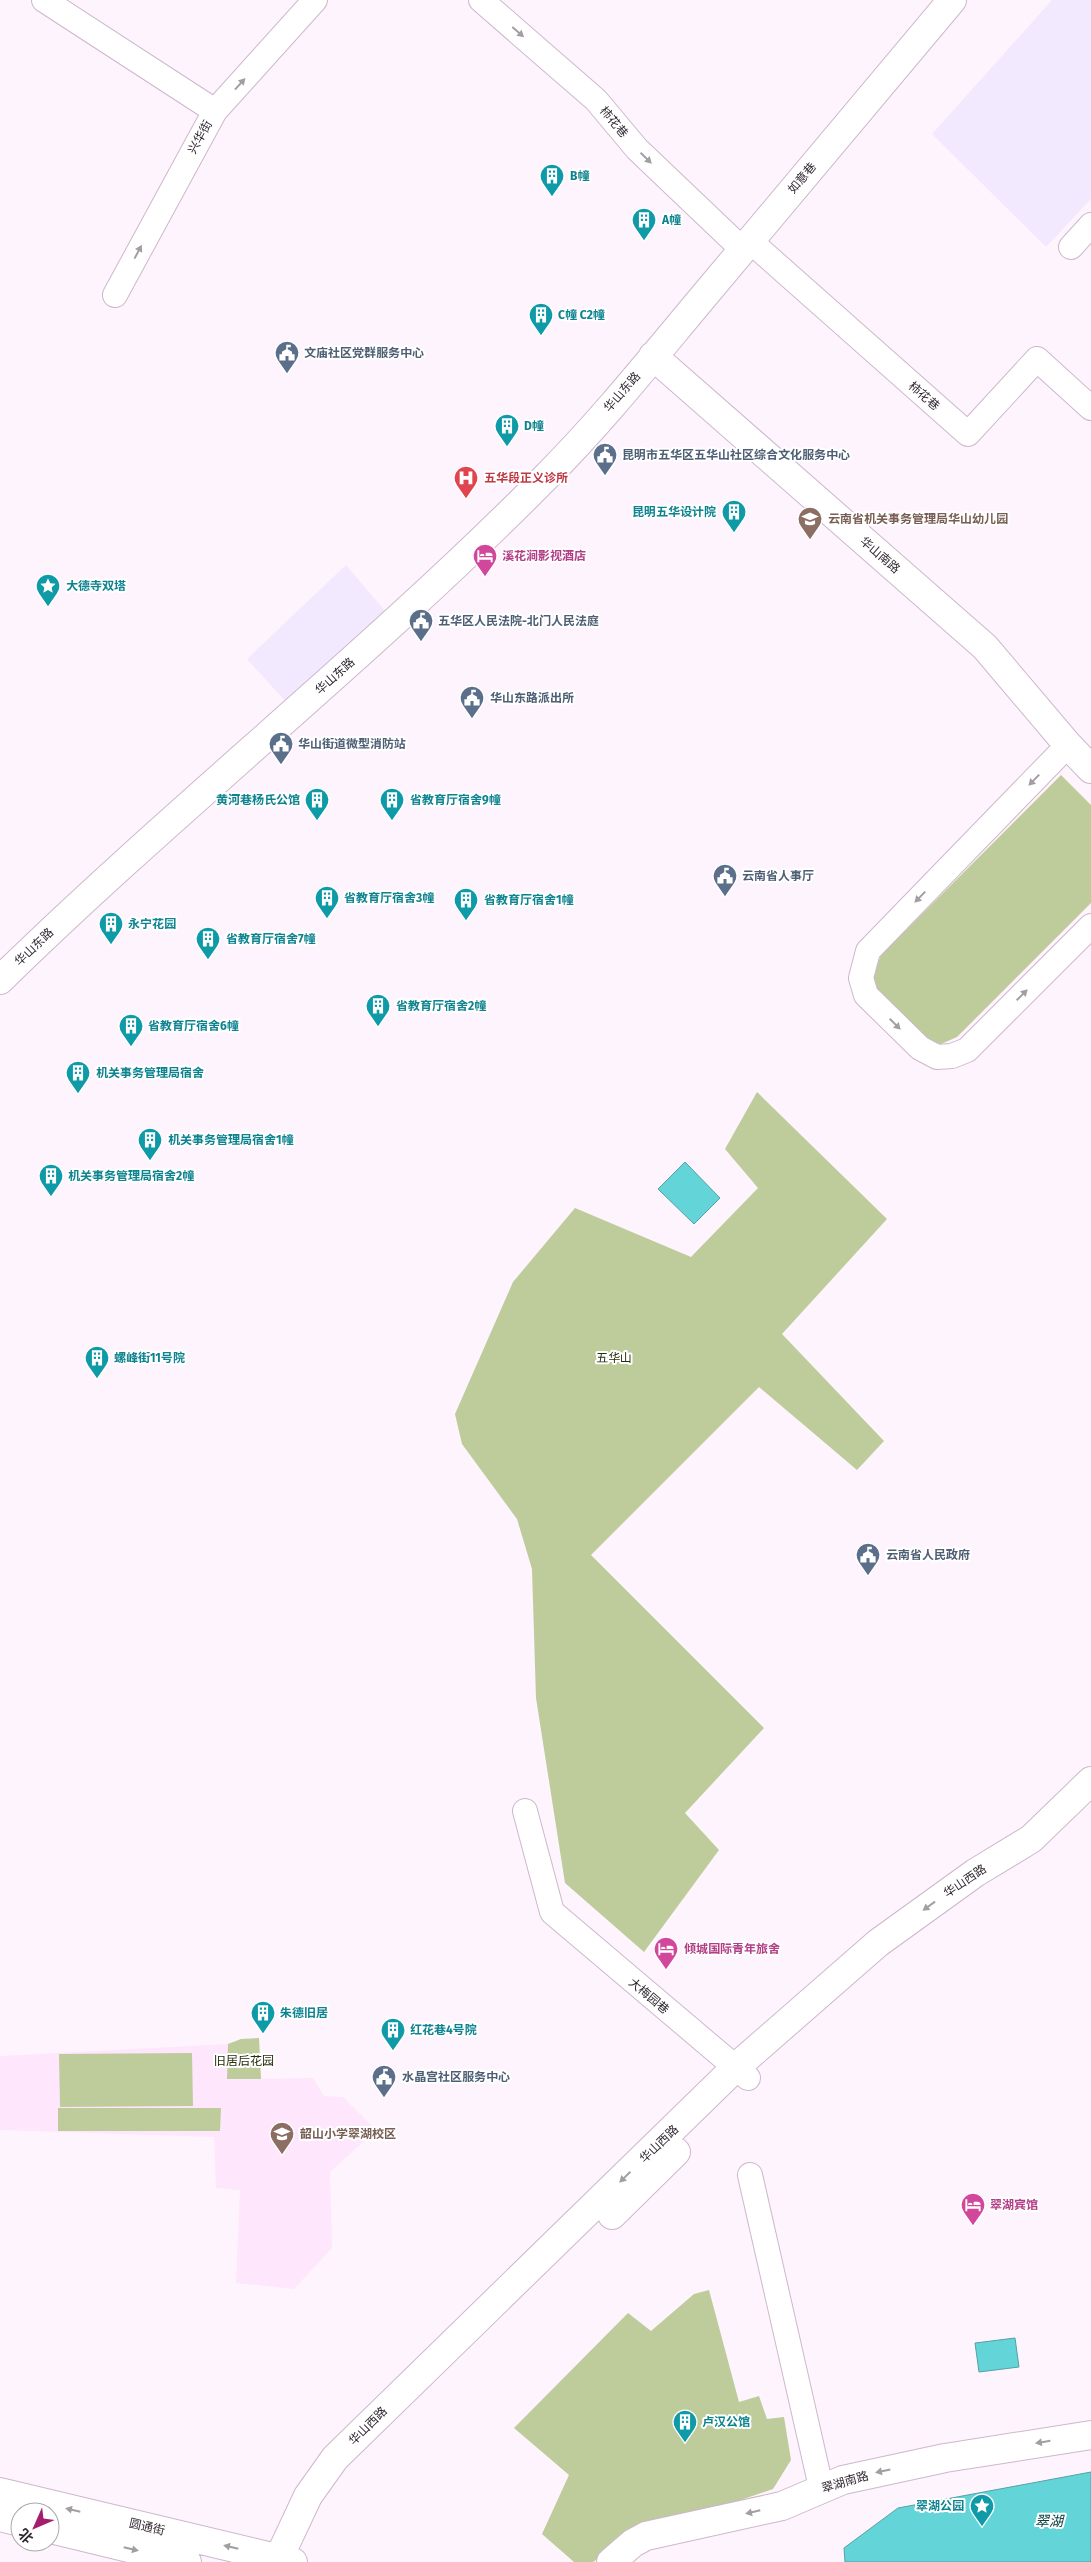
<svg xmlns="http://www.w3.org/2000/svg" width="1091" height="2562" font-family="'Fira Sans','Noto Sans SC',sans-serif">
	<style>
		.commercial { fill: #f2e9fe }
		.built { fill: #fee6fd }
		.green { fill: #bdcc9a }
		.water { fill: #63d5d8; stroke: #54a1a6 }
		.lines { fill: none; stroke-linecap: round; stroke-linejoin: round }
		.street-casing { stroke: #ceb7cd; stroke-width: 26 }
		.secondary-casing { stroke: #ceb7cd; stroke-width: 30 }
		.street { stroke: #fff; stroke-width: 24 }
		.secondary { stroke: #fff; stroke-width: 28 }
		.oneway { fill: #a29ea2 }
		.labels { text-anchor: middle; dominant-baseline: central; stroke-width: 4; stroke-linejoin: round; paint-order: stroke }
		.street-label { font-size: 12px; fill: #312831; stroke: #fff }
		.culture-label { font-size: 12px; font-weight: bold; fill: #0d838f; stroke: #fff; text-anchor: start }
		.service-label { font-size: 12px; font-weight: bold; fill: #4e5e75; stroke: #fff; text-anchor: start }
		.health-label { font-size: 12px; font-weight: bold; fill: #be3a42; stroke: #fff; text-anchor: start }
		.education-label { font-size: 12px; font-weight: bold; fill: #785e54; stroke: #fff; text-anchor: start }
		.hotel-label { font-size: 12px; font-weight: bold; fill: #b23c85; stroke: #fff; text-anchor: start }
		.park-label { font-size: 12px; fill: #262e0d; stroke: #fff }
		.water-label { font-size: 14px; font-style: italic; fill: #0b4142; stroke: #fff }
	</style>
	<rect width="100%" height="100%" fill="#fef4fd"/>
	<path class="commercial" d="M1052,0H1091V199L1046,247L932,134Z
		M346,565L386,612L287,703L247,659Z"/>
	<path class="built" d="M228,2044L227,2079L313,2078L324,2096L343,2097L376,2130L330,2172L332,2248L294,2289L236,2283L240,2190L216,2188L214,2137L0,2130V2056Z"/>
	<path class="green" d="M1061,775L1091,805V903L957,1037L941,1044L924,1043L875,993L873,976L881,955Z
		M757,1092L887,1219L782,1334L884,1441L857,1470L759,1387L591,1555L764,1728L685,1813L719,1850L644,1952L565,1883L536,1698L532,1569L517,1519L462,1444L455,1414L513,1282L575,1208L691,1257L758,1188L725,1149Z
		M259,2038L261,2079H227L228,2044L241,2039Z
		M192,2053L193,2106L60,2107L59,2054Z
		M58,2108H221L220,2131H58Z
		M709,2290L739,2402L759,2396L767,2419L784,2417L791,2460L773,2489L627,2539L593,2562H574L542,2534L569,2475L514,2428L628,2313L651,2331L694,2294Z"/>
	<path class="water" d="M685,1162L720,1198L694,1224L658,1189Z
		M1015,2338L1019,2367L979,2372L975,2343Z
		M1091,2472V2562H845L844,2548L898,2508Z"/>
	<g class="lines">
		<defs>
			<path id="street" d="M44,0L215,111
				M481,0L596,100L637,149L743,250
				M750,241L968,434L1037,359L1091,408
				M1071,247L1091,225
				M115,295L215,111L315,0
				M1068,745L868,951L861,978L866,995L920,1048L937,1057L952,1056L967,1050L1091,926
				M525,1811L552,1912L748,2078
				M750,2175L821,2487"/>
			<path id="secondary" d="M653,356L985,647L1068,745L1091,769
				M0,980C177,807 372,653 546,477C604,419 656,353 709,290C790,194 871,97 952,0
				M612,2215L676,2152
				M0,2492L293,2562
				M0,2517L20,2522
				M50,2529L187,2562
				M277,2562L308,2496L335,2458L736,2067L878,1943L975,1873L1031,1839L1091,1781
				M611,2562L633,2543L646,2536L782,2506L843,2480L945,2458L1091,2435"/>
		</defs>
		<use href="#street" class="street-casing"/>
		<use href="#secondary" class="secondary-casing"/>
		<use href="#street" class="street"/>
		<use href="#secondary" class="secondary"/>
	</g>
	<defs><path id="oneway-solid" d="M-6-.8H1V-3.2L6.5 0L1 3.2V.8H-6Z" transform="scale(1.25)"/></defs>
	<g class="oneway">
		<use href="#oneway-solid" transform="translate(518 32) rotate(41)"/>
		<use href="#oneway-solid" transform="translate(240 84) rotate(-48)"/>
		<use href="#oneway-solid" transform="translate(646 158) rotate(44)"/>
		<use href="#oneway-solid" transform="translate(138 252) rotate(-62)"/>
		<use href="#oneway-solid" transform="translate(1034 780) rotate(134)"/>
		<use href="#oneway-solid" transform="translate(920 897) rotate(134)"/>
		<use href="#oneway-solid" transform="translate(1022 995) rotate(-45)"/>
		<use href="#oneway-solid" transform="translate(895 1024) rotate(45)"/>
		<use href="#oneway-solid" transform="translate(929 1906) rotate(144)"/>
		<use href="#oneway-solid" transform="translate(625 2177) rotate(136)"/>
		<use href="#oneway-solid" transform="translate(1043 2442) rotate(171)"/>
		<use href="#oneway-solid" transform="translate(883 2471) rotate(168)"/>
		<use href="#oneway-solid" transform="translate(73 2510) rotate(-167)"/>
		<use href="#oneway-solid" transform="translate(753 2512) rotate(167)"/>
		<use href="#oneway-solid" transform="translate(231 2547) rotate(-167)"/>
		<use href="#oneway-solid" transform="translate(131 2549) rotate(13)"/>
	</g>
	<defs>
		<symbol id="building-pin" viewBox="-11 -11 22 30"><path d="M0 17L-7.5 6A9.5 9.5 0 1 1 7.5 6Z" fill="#0f9aa8" stroke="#fff"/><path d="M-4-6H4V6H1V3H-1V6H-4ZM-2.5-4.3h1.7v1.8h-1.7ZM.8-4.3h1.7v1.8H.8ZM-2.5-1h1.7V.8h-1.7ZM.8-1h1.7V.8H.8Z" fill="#fff"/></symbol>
		<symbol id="civic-pin" viewBox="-11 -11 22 30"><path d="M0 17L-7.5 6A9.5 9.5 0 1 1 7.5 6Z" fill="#5c6f8a" stroke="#fff"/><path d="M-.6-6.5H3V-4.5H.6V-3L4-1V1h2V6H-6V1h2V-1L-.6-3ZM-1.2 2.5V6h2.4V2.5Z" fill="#fff"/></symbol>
		<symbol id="hospital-pin" viewBox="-11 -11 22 30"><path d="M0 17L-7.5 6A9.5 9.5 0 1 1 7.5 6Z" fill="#e0444e" stroke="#fff"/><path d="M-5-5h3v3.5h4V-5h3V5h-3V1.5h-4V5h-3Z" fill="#fff"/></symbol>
		<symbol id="school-pin" viewBox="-11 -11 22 30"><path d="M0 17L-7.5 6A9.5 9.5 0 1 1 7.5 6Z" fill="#8d6e63" stroke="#fff"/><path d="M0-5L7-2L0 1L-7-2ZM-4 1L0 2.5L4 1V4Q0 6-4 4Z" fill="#fff"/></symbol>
		<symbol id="hotel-pin" viewBox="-11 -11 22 30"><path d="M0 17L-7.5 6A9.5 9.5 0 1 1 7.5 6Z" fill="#d1479c" stroke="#fff"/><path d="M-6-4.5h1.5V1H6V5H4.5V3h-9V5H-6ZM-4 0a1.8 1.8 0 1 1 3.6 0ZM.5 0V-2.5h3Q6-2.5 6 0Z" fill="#fff"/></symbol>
		<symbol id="sight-pin" viewBox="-11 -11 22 30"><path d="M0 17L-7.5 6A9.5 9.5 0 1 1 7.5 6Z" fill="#0f9aa8" stroke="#fff"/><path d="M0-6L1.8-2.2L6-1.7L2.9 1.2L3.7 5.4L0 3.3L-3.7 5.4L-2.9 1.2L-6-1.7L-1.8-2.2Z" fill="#fff"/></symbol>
	</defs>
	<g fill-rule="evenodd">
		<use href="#building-pin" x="538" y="162" width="28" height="38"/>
		<use href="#building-pin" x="630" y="206" width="28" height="38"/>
		<use href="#building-pin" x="527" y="301" width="28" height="38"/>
		<use href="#civic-pin" x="273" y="339" width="28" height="38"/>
		<use href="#building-pin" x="493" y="412" width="28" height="38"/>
		<use href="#civic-pin" x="591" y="441" width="28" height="38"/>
		<use href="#hospital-pin" x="452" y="464" width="28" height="38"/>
		<use href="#building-pin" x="720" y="498" width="28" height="38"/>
		<use href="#school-pin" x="796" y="505" width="28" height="38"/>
		<use href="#hotel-pin" x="471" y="542" width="28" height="38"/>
		<use href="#sight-pin" x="34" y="572" width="28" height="38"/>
		<use href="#civic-pin" x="407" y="607" width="28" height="38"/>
		<use href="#civic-pin" x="458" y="684" width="28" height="38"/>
		<use href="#civic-pin" x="267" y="730" width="28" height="38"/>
		<use href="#building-pin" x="303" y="786" width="28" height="38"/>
		<use href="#building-pin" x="378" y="786" width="28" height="38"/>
		<use href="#civic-pin" x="711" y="862" width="28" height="38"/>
		<use href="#building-pin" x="313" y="884" width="28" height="38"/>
		<use href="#building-pin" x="452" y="886" width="28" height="38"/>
		<use href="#building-pin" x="97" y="910" width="28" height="38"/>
		<use href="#building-pin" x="194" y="925" width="28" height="38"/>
		<use href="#building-pin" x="364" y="992" width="28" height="38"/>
		<use href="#building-pin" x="117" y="1012" width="28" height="38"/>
		<use href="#building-pin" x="64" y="1059" width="28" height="38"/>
		<use href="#building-pin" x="136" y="1126" width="28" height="38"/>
		<use href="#building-pin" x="37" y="1162" width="28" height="38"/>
		<use href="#building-pin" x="83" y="1344" width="28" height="38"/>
		<use href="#civic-pin" x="854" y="1541" width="28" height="38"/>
		<use href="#hotel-pin" x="652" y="1935" width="28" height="38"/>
		<use href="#building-pin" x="249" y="1999" width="28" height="38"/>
		<use href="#building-pin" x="379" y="2016" width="28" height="38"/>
		<use href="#civic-pin" x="370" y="2063" width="28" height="38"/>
		<use href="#school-pin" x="268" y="2120" width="28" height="38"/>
		<use href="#hotel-pin" x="959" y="2191" width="28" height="38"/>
		<use href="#building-pin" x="671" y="2408" width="28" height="38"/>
		<use href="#sight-pin" x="968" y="2492" width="28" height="38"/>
	</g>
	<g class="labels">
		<g class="street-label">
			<text transform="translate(614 122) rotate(50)">柿花巷</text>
			<text transform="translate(200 137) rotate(-61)">兴华街</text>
			<text transform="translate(802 178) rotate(-50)">如意巷</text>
			<text transform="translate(622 392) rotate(-49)">华山东路</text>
			<text transform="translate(924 396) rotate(41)">柿花巷</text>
			<text transform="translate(880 555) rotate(41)">华山南路</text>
			<text transform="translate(335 676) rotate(-42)">华山东路</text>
			<text transform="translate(34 947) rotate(-44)">华山东路</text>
			<text transform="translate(965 1881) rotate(-34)">华山西路</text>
			<text transform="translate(649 1996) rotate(40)">大梅园巷</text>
			<text transform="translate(659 2144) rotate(-44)">华山西路</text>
			<text transform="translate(368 2426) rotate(-45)">华山西路</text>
			<text transform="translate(845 2482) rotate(-16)">翠湖南路</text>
			<text transform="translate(147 2527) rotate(13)">圆通街</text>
		</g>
		<g class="culture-label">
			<text x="570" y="176">B幢</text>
			<text x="662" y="220">A幢</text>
			<text x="558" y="315">C幢 C2幢</text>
			<text x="524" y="426">D幢</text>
			<text x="716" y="512" text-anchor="end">昆明五华设计院</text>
			<text x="66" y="586">大德寺双塔</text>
			<text x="300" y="800" text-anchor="end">黄河巷杨氏公馆</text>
			<text x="410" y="800">省教育厅宿舍9幢</text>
			<text x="344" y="898">省教育厅宿舍3幢</text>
			<text x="484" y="900">省教育厅宿舍1幢</text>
			<text x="128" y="924">永宁花园</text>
			<text x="226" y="939">省教育厅宿舍7幢</text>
			<text x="396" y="1006">省教育厅宿舍2幢</text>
			<text x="148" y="1026">省教育厅宿舍6幢</text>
			<text x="96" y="1073">机关事务管理局宿舍</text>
			<text x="168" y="1140">机关事务管理局宿舍1幢</text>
			<text x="68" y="1176">机关事务管理局宿舍2幢</text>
			<text x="114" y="1358">螺峰街11号院</text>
			<text x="280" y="2013">朱德旧居</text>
			<text x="410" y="2030">红花巷4号院</text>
			<text x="702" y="2422">卢汉公馆</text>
			<text x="964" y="2506" text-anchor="end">翠湖公园</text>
		</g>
		<g class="service-label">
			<text x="304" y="353">文庙社区党群服务中心</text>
			<text x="622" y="455">昆明市五华区五华山社区综合文化服务中心</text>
			<text x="438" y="621">五华区人民法院-北门人民法庭</text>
			<text x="490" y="698">华山东路派出所</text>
			<text x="298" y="744">华山街道微型消防站</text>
			<text x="742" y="876">云南省人事厅</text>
			<text x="886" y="1555">云南省人民政府</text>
			<text x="402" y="2077">水晶宫社区服务中心</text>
		</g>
		<g class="health-label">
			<text x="484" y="478">五华段正义诊所</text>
		</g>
		<g class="education-label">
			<text x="828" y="519">云南省机关事务管理局华山幼儿园</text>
			<text x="300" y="2134">韶山小学翠湖校区</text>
		</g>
		<g class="hotel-label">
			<text x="502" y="556">溪花涧影视酒店</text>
			<text x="684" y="1949">倾城国际青年旅舍</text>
			<text x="990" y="2205">翠湖宾馆</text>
		</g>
		<g class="park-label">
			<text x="614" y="1358">五华山</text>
			<text x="244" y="2061">旧居后花园</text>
		</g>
		<g class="water-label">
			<text x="1049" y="2521">翠湖</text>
		</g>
	</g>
	<g transform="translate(35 2527) rotate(225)"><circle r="24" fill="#ffffff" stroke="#ada9ad"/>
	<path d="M0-4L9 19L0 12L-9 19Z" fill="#a31f6d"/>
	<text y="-8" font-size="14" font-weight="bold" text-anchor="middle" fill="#312831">北</text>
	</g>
</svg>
